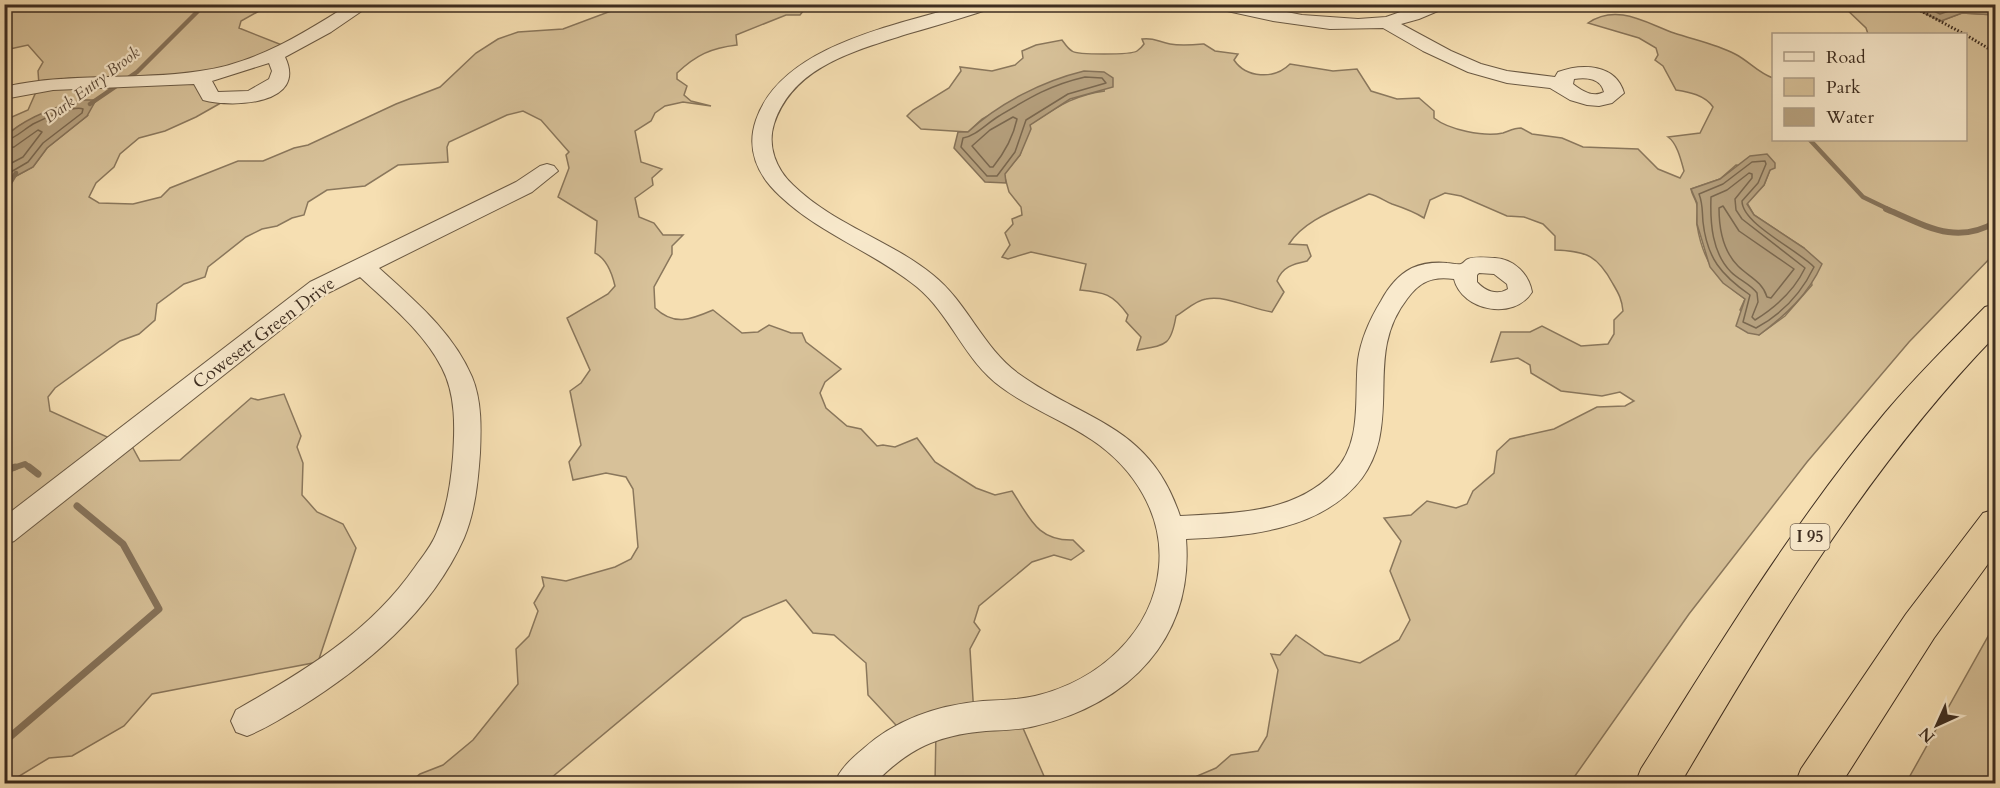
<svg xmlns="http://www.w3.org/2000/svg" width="2000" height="788" font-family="Cardo,serif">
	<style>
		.green { fill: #d7c199; stroke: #8a775c; stroke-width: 1.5; fill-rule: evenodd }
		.water { fill: #b7a280; stroke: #86735a; stroke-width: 1.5 }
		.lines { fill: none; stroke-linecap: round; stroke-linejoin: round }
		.shore { stroke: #7a6850; stroke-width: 1.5 }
		.stream-far2 { stroke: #86735a; stroke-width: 4.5 }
		.stream-far1 { stroke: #86735a; stroke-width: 6 }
		.stream { stroke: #86735a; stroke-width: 7 }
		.minor-casing { stroke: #6b5a44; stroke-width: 2 }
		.highway-casing { stroke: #3d2d20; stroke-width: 2 }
		.path { stroke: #3d2d20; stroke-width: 3; stroke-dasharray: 1.5 2; stroke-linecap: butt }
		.minor { fill: #f9eacd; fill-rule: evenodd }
		.highway { fill: #f6dfb2; fill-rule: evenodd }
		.labels { text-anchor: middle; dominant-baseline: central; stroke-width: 4.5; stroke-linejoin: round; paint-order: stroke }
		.far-water-label { font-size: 16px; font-style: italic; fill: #5c4a38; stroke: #f9eacd }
		.shield { fill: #f9eacd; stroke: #756654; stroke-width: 1.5 }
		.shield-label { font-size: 16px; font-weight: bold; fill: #3d2d20 }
		.street-label { font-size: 18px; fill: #3d2d20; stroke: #f9eacd }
	</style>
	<rect width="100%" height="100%" fill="#f6dfb2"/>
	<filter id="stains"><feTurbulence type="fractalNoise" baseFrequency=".00333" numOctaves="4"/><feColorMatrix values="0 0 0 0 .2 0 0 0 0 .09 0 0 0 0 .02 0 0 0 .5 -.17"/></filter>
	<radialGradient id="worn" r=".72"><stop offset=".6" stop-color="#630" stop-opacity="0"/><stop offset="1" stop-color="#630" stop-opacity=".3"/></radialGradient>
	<path class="green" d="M5,5H270L241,21L239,28L292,49L202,77L226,100L196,117L165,131L139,138L120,154L114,167L96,183L89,197L99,203L133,204L161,197L170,188L238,161H263L294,148L308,145L396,104L440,87L476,53L498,39L518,32L563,29L627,5H808L800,15H786L736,35L737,45C711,48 696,55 677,73V79L687,86L684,95L691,101L711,106L683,102L665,106L655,113L651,121L635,131L641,162L662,169L652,178L653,185L635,198L639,217L654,223L663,235H683L672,246V254L654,287L655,308C674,326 690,320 713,310L742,333L758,332L769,325L791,333H802L806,342L841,369L825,382L820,393L826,408L847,426L861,429L877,446L883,445L895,447L917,438L935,462L976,488L995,495L1012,491C1030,518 1037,541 1073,540L1084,551L1071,560L1054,555L1032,562L979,606L974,622L980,630L970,649L974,716L1019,719L1047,783H935L936,729L907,737L868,695L866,663L834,635L813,633L786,600L743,618L545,783H409L420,774L443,765L473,740L518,684L516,649L529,636L538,611L534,603L544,586L542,577L566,581L615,567L631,559L638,547L633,489L626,477L606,473L573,480L569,462L581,445L570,391L581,383L590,370L567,318L608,294L615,286C612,273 607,259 595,253L597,221L558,197L569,168L566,155L569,152L541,120L523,111L507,115L449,142L447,147L448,162L398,165L365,186L327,190L308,202L304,215L292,218L277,226L262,229L246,237L208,267L205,277L184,284L157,304L155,320L139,334L120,341L55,388L48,397L50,411L118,442L128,439L140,461L180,460L251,398L258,400L284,394L301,436L297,447L303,463L302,495L317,512L343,524L356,548L318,662L152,694L124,726L72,756L49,758L8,783H5V182L33,167L47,148L87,116C53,117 30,112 5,137V120L28,110L39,85L38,71L43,62L28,45L5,50Z
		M1842,5H1907L1941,21L1962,13L1996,15L1995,253L1909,342L1807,462L1689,614L1570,783H1195L1197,776L1216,768L1231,755L1258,751L1267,736L1278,670L1271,654L1280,655L1296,635L1325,655L1360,663L1399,640L1410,620L1390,571L1401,541L1384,518L1411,515L1427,501L1456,508L1467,504L1473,491L1494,473L1497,451L1510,439L1554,429L1597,407L1625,406L1634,401L1620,392L1602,396L1561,391L1531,373L1530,365L1518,358L1491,362L1501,332H1530L1542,326L1581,346L1608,344L1614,334V320L1623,311C1622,300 1619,294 1613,284C1598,256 1587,251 1555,250V236L1543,224L1524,217L1507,216L1461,196L1445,193L1430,200L1424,218C1413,211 1404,208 1392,204C1384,201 1379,196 1369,194C1344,207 1305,218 1289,244L1307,245L1311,256L1307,261C1293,264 1282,267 1277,281L1284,292L1272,312C1251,309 1227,295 1206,299C1196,300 1185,311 1176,316C1171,346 1166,345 1137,350L1141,337L1126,321L1128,315C1113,294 1104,292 1080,290L1086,264L1031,252L1008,259L1002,257L1010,245L1005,233L1013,224L1012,219L1022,215L1021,207L1009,192L1004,174L1020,155L1029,125C1056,108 1073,95 1105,91L1019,98L982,119L968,132L921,129L907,116L913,110L949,88L961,71L960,67L992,71L1015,65L1023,58L1022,51L1036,45L1062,40C1065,44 1068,49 1072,51C1077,55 1131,55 1137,51C1140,49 1142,47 1144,44L1142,39C1154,37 1158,42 1170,44C1181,46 1192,45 1204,44L1215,51L1238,54L1234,60C1246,78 1274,80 1290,64L1333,71L1357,69L1371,91L1397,99L1419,98L1434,111V118C1449,130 1484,137 1503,133C1509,131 1514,128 1521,128L1532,134L1562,138L1583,147L1638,149L1658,169L1680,178L1684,171C1681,160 1677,143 1668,137L1700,133L1713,107C1705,95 1689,92 1676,90L1663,66L1655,60L1658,55L1656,48L1639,38L1588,23C1617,3 1646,23 1674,33C1695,40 1716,44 1735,54C1749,61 1758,73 1773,78L1774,140H1966V34H1868L1866,28ZM1736,165L1770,170L1764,185L1747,203L1754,215L1804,248L1812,285L1785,316L1759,335L1740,310L1745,299C1716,278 1703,262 1697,225C1696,218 1699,208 1696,202C1694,196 1692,195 1691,189L1720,179Z
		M1995,624V783H1906Z"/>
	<path class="water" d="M1907,5H1995V15L1962,13L1941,21Z
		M1084,71L1104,72L1113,78V87L1070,99L1030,125L1031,129L1020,155L1005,174L1006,183L985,182L954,148L958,132H968C999,103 1043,81 1084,71Z
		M81,100H96L87,116L47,148L33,167L5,182V137C24,118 55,107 81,100Z
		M1767,154L1775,163V168L1770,170L1764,185L1747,204L1754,215L1804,248L1822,264C1808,295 1786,315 1759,335L1748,333L1736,326L1745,299L1723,283L1710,267L1697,224V203L1691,189L1720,179L1750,156Z"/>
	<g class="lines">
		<path class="shore" d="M1920,4L1940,14L1961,7L1996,9
			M1085,77L1102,78L1106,83L1068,94L1026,120L1015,152L997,176H987L961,147L963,138C976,136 987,123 999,116C1029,98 1050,85 1085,77Z
			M1013,117L1017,119C1013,138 1005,152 993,167H990L972,146L990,130Z
			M4,141C15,139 23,130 33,124C43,119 74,105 83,109L82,113L43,143L28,162L4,176
			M4,149L14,147L38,130L42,132L23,157L4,167
			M1765,161L1766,164L1758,183L1742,201C1742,224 1798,250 1814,267C1801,294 1782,314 1756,328L1743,322L1750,295C1721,275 1707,258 1703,222C1702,211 1703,204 1699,194L1723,184L1752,162Z
			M1749,173L1752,174V178L1735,199L1736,210L1742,219L1805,268C1794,291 1776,307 1755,320L1752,317L1758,302L1757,293C1750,284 1739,280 1731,272C1712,253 1710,223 1711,197L1727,190Z
			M1723,206L1739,231L1794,269L1771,298L1767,297C1762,281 1749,277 1738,266C1723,251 1719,228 1719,208Z"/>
		<path class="stream-far2" d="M90,104L137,72L205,4
			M1810,140L1863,197L1890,210
			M4,193L16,173"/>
		<path class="stream-far1" d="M1886,209C1925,225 1955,246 1996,222
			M10,469L25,464L31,469"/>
		<path class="stream" d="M29,467L38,474
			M4,471L15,467
			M4,742L159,609L123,544L77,506"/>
		<defs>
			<path id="minor" d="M350,4H372L331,32L285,57C308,105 232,108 203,100L194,84L53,90L4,99V87C69,72 135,81 200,71C255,64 304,33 350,4ZM269,63L272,71L269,79L248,91L218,92L212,81Z
				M967,4H996L993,8C964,17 936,26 907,34C855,51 793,66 774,124C767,146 776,169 793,185C834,225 890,240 933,275C968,303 982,347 1019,374C1086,422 1150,425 1180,516C1234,513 1294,514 1334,472C1363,442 1354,398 1358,360C1361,339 1370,319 1381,301C1388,288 1398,275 1412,268C1423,263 1436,262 1447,263C1451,263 1458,265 1461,264C1464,263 1465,260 1468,259C1476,256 1487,258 1495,258C1514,259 1529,274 1532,292C1514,321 1462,311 1454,279C1433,276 1420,281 1407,299C1372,344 1390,391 1379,440C1376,453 1370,467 1362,478C1322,531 1247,536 1186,539C1194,638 1129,704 1035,726C1019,730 1003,730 986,731C937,735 908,749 874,784H834C840,769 851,759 863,749C896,719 939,705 983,701C1001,700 1018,700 1035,696C1098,681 1153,633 1159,567C1164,515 1134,468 1092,440C1063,420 1029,408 1001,387C964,360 951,315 917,287C874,252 820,234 780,196C757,175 746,149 756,120C782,44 899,25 967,4ZM1479,273L1494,274L1507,284L1508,289C1497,296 1485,291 1477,282V275Z
				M1209,4H1245L1302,15L1358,19L1386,17L1423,4H1448L1445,8L1419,19L1401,24L1451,51L1481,64L1507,71L1555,77L1558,72C1582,63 1616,64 1624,93L1612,103L1599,106L1587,105L1570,100L1550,88L1507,83L1468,72L1423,51L1383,28L1330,29L1273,21L1218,9ZM1574,79C1586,77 1601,78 1604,92C1593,98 1582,91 1573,84Z
				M547,164L554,166L558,171L532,192L379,268C414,300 453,332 472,377C482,401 481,429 480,453C478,482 475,512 464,538C431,612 366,666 299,708C282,718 265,729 247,736L236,732L231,721L236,710C303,672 370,632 415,567C423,556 432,545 437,532C447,509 451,482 453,457C455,427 456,395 442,368C424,332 389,304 360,277L326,294L14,541L4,545V517L310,282L516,182L540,166Z"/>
			<path id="highway" d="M1996,304V335C1867,468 1774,625 1680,784H1635L1641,769C1718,647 1793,523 1885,413C1916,376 1951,342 1985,307Z
				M1996,509V553L1934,638L1841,784H1795L1801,769L1906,614L1983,513Z"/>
		</defs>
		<use href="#minor" class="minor-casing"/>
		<use href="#highway" class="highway-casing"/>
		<path class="path" d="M1908,4L1964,34
			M1966,35L1996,53"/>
		<use href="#minor" class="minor"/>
		<use href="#highway" class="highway"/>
	</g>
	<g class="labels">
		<g class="far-water-label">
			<text transform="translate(92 85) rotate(-37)">Dark Entry Brook</text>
		</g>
		<rect class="shield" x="1790.5" y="524" width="39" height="26" rx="4.5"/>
		<g class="shield-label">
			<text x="1810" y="537">I 95</text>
		</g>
		<g class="street-label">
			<text transform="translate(264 333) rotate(-37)">Cowesett Green Drive</text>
		</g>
	</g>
	<rect width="2000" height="788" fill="none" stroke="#f6dfb2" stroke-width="24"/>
	<rect x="6" y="6" width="1988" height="776" fill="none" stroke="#3d2d20" stroke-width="3"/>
	<rect x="12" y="12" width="1976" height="764" fill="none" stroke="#3d2d20" stroke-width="1.5"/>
	<rect x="1772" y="33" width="195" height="108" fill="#f9eacd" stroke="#ae9e88" stroke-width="1.5"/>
	<rect x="1784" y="52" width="30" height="9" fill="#f9eacd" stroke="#ae9e88" stroke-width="1.5"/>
	<text x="1826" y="63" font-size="18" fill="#3d2d20">Road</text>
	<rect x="1784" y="78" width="30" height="18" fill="#d7c199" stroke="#ae9e88" stroke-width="1.5"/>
	<text x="1826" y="93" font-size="18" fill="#3d2d20">Park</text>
	<rect x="1784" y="108" width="30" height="18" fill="#b7a280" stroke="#ae9e88" stroke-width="1.5"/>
	<text x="1826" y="123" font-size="18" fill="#3d2d20">Water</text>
	<g transform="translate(1937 725) rotate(225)" stroke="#f9eacd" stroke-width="4.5" paint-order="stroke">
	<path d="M0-4.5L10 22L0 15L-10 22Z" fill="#3d2d20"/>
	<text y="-9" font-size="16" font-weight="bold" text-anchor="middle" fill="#3d2d20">N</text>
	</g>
	<rect width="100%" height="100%" filter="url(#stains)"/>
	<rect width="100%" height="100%" fill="url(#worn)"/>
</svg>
